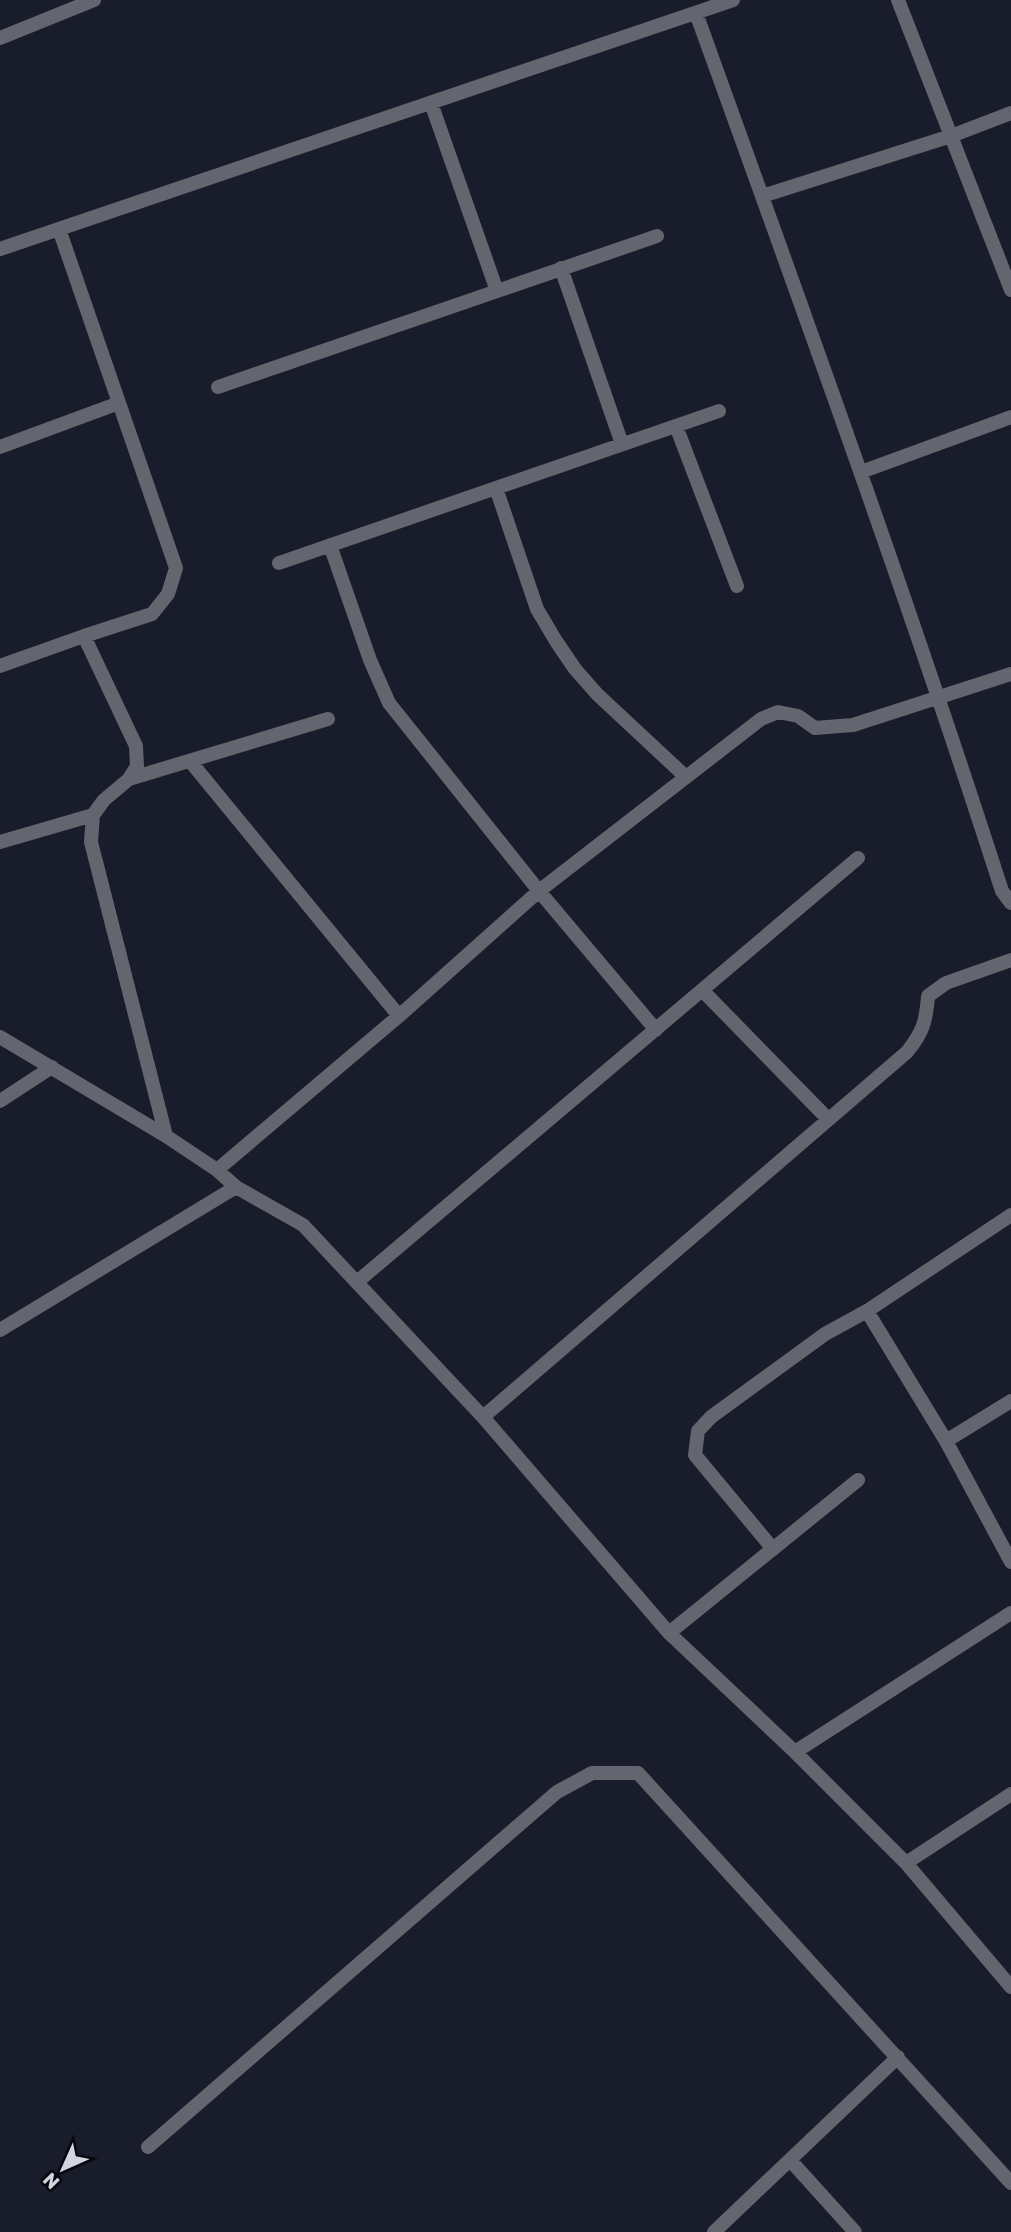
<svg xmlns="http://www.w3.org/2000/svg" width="1011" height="2232" font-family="Rubik,sans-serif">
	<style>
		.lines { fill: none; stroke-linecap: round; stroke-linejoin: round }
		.street { stroke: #63666e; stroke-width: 14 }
	</style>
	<rect width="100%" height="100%" fill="#181c2b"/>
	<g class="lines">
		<path class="street" d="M898,0L1011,290
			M696,13C801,304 907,596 1002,891L1011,903
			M0,38L94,0
			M431,103L497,291
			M762,196L951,136L1011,113
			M59,229L176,568L168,594L152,614L84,636L136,746L137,766L129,779L104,800L93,815L91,842L166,1136
			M0,249L733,0
			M561,268L622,444
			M218,387L657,236
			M676,426L737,586
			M0,447L119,403
			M861,472L1011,417
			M496,488L537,609L556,641L575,669L597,694L686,777
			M330,545L370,660L389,703L539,891L656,1030
			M279,563L719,411
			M0,666L84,636
			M190,761L399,1016
			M129,779L328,719
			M0,842L93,815
			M702,990L828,1119
			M0,1037L166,1136L217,1170L236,1187L303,1225L483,1417L669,1633L795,1752L906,1863L1011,1987
			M0,1101L52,1067
			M217,1170L399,1016L539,891L761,719L778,712L798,716L815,728L853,725L1011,674
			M357,1282L858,858
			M867,1311L946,1441L1011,1562
			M0,1330L236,1187
			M483,1417L907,1052C923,1032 926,1022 928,996L946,983L1011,960
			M946,1441L1011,1401
			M773,1549L695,1455L698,1431L711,1417L825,1334L867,1311L1011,1215
			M669,1633L858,1480
			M795,1752L1011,1613
			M906,1863L1011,1794
			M148,2147L557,1792L592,1773H638L1011,2183
			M790,2160L855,2232
			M714,2232L898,2057"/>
	</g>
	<g transform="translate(63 2169) rotate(225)" stroke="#05070d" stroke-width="5" paint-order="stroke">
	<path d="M0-5L12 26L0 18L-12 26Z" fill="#d2d5e0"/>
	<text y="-10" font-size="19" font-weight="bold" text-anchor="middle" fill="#d2d5e0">N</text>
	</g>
</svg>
